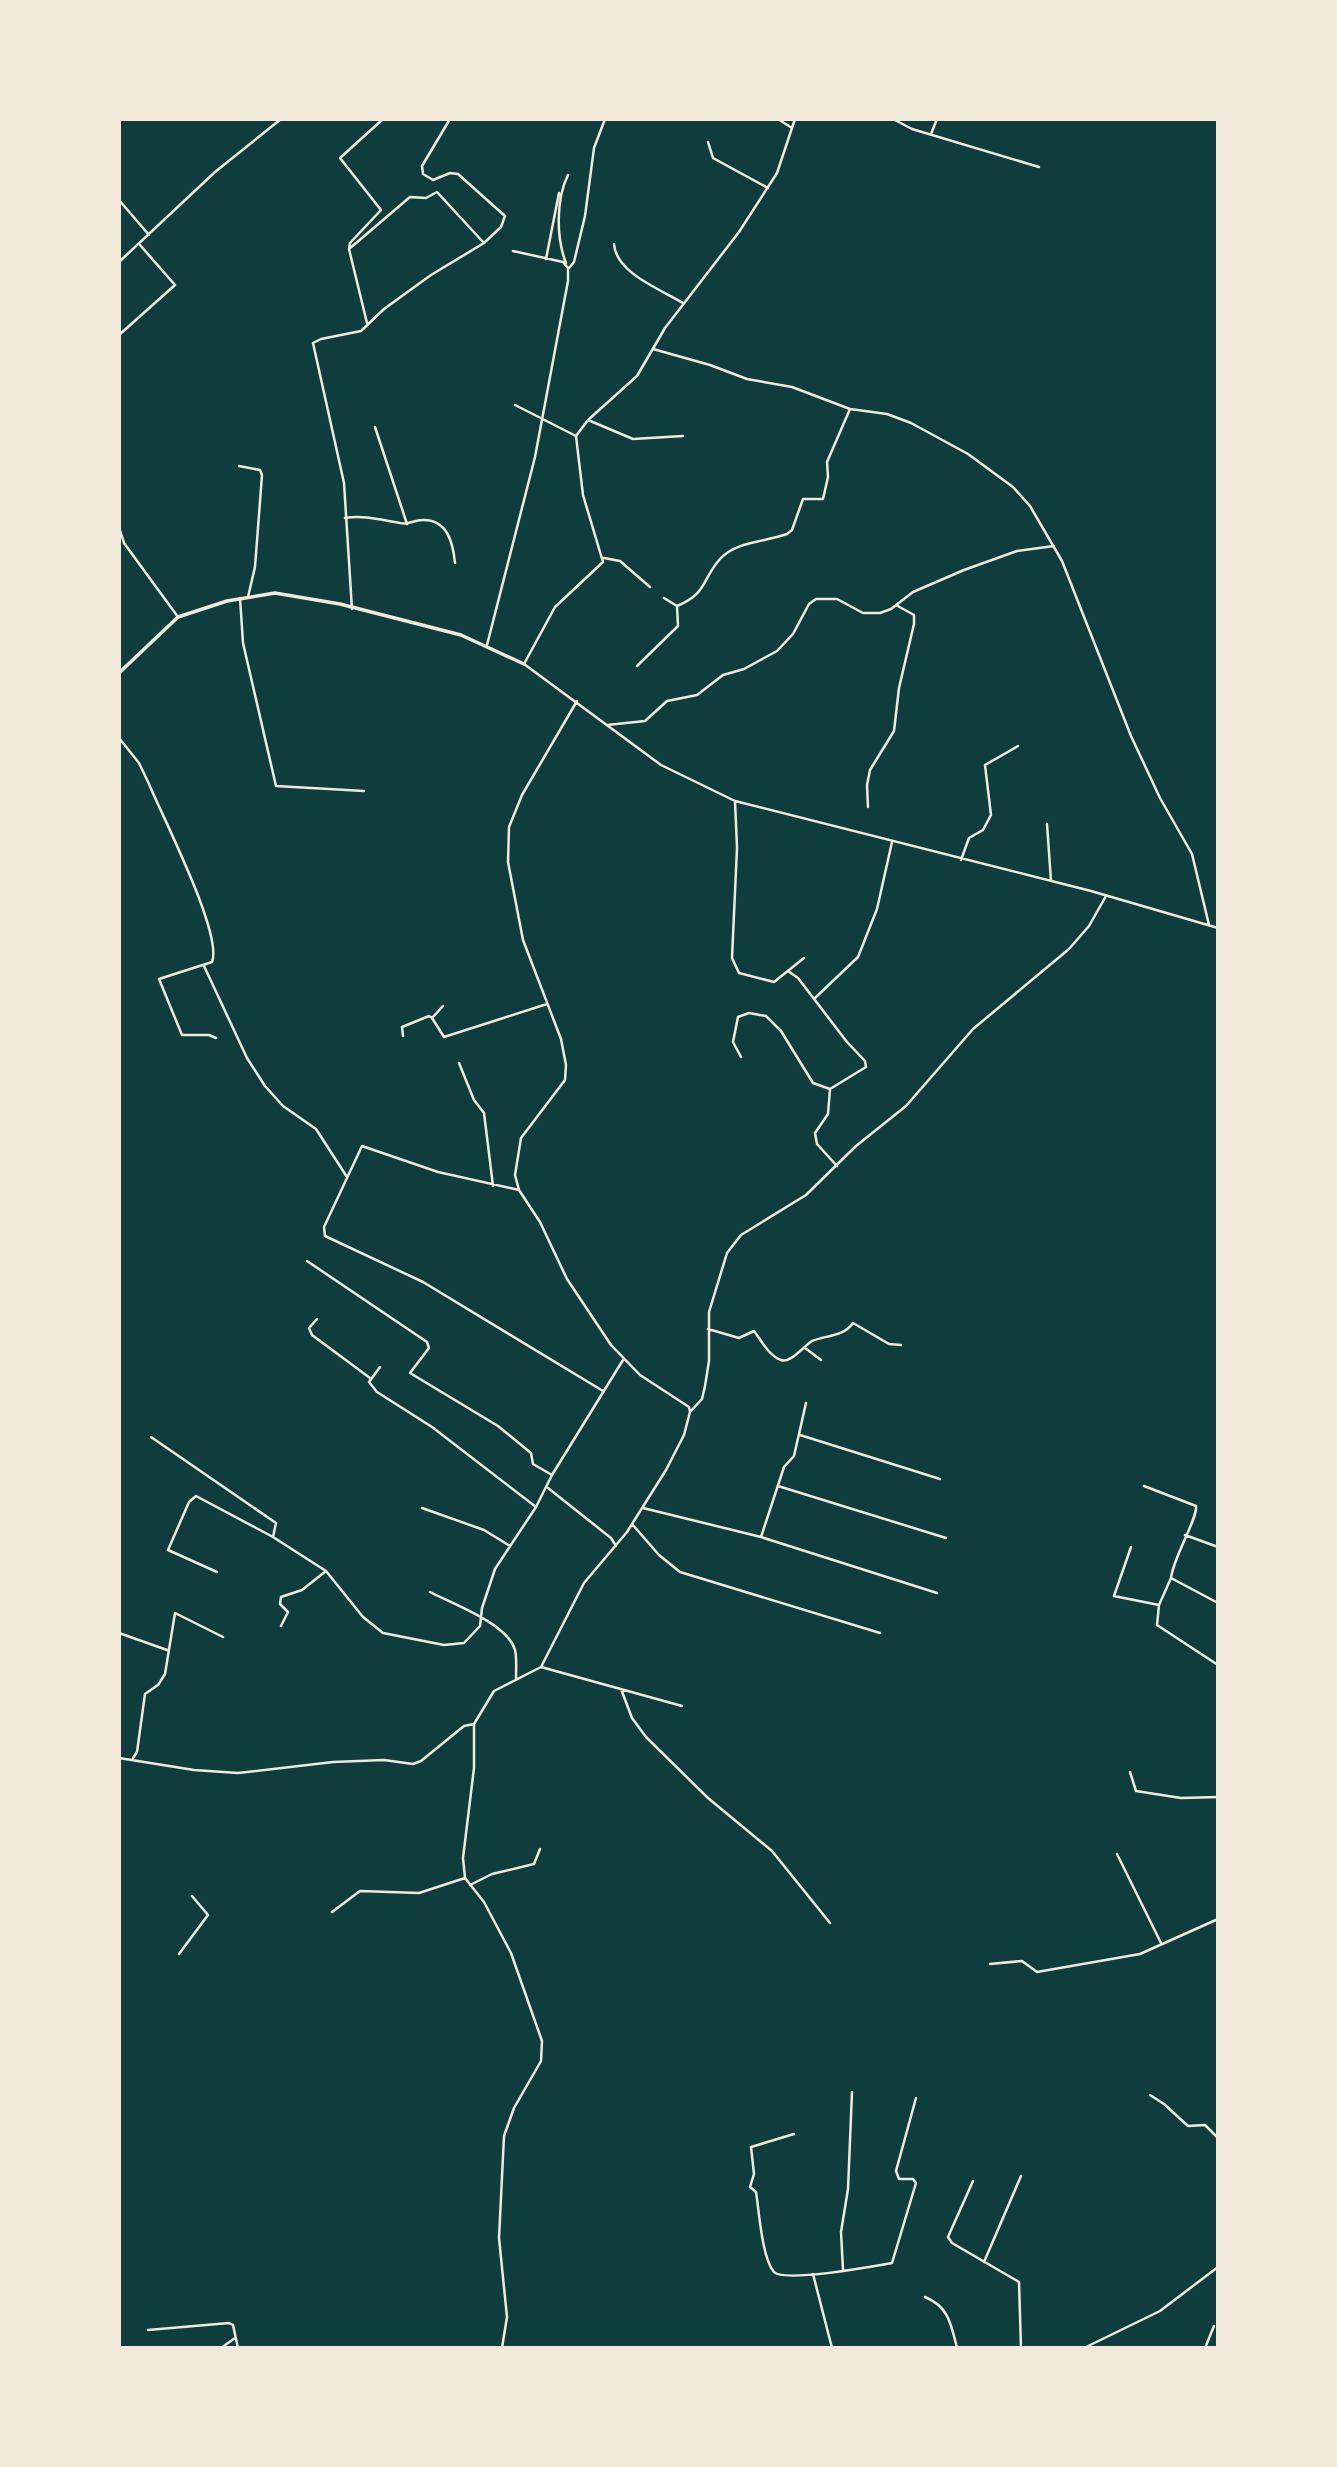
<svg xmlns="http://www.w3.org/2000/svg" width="1337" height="2467" font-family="'Titillium Web',sans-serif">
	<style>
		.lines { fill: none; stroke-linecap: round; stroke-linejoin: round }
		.minor { stroke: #f1e9da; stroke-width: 2.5 }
		.tertiary { stroke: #f1e9da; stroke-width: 3.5 }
	</style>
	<rect width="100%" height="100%" fill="#0f3d3e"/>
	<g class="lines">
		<path class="minor" d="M778,119L792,128
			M795,119L777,173L739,232L665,328L637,376L588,420L576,436L583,495L603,562L555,607L524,664L661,765L735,801L1091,891L1218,928
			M893,119L912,129L1039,167
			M931,134L937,119
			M708,142L713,158L768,188
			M119,200L149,235
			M614,244C616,273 660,289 683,303
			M349,249L410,197L426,198L437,192L483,242
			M546,259L559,193
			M119,262L215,172L281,119
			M566,263C556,238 556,199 568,175
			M569,268L574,262L585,216L594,148L605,119
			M367,323L349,249L350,243L381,210L340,158L383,119
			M119,335L175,285L140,245
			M653,349L710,365L747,379L792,387L850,409L887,414L911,423L968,454L1013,487L1030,506L1062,561L1131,736L1160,798L1192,854L1209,925
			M515,405L576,436
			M588,420L633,439L683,436
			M375,427L407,524
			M239,466L260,470L262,475L255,567L248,597
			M345,518C365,515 381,520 400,523C409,525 414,520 422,520C447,519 453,542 455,563
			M119,527L124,543L178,617
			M604,558L620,561L650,587
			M240,598L243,643L276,786L364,791
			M677,606C707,594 702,579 720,559C737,541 765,542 787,534L792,530L803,499H823L828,477L827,462L850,409
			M352,609L344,483L313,343L321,339L361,331L384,309L431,275L484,243L501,227L505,216L458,174L450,173L433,180L423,174L422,166L450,119
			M487,645L535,457L568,281V268L563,262L513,251
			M637,666L678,626L677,606L664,598
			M577,701L522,795L509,827L508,862L523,940L561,1039L566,1065L565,1080L521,1138L515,1175L519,1190L540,1222L567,1279L611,1345L640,1375L689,1407L690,1412
			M607,725L645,721L667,701L697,695L723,675L744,669L777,651L793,634L809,604L816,599H837L863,613H880L891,609L913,592L964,570L1017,551L1054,546
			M119,738L139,763L149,784C163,818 223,934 212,962L159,979L182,1035H209L216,1038
			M735,801L737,848L732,958L739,973L774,982L804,958
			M868,807L867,785L870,770L894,731L899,688L914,624V615L896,605
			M1047,824L1051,881
			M961,860L969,838L983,830L991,815L985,765L1018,746
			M204,966L247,1058L265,1086L283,1106L316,1129L347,1177
			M788,971L798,978L847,1042L865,1061L866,1067L830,1089L828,1114L815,1133L817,1144L837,1166
			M815,998L858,957L877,909L892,842
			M443,1006L432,1018L444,1037L547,1004
			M403,1036L402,1027L429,1016L432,1018
			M741,1057L733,1042L738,1017L749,1013L766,1016L781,1031L813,1083L830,1089
			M459,1063L474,1100L484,1113L493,1186
			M519,1190L438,1172L362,1146L324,1227L325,1236L423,1282L603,1391
			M307,1261L427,1342L429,1348L410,1373L498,1426L531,1453L533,1464L552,1475
			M317,1319L309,1328L312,1335L370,1378
			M708,1329L739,1338L754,1331C761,1340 769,1356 781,1360C790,1364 804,1346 812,1341C827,1335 843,1337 853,1323L889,1344L901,1345
			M805,1348L821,1360
			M380,1367L369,1382L377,1392L432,1427L536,1507
			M800,1435L940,1479
			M151,1437L276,1523L273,1537L326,1571L363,1617L383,1633L444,1645L464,1643L480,1626L482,1608L495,1569L536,1507L552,1475L623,1360
			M778,1486L946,1538
			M1144,1486L1196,1506C1198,1518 1173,1558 1171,1578L1218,1603
			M548,1488L611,1538L616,1546
			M422,1508L484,1530L510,1546
			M643,1508L761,1537L937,1593
			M632,1524L659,1555L680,1572L880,1633
			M1185,1535L1218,1547
			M761,1537L784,1467L794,1456L806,1403
			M1131,1547L1114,1596L1159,1605
			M217,1572L168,1550L189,1502L196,1496L273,1537
			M1171,1578L1159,1605L1157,1625L1218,1665
			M430,1592C453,1604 508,1624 515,1650C517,1658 516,1669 516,1678
			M281,1626L288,1612L280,1604L281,1597L302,1590L326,1571
			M119,1633L167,1650
			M541,1667L682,1706
			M621,1689L632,1718L646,1737L708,1798L772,1851L830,1923
			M119,1758L194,1770L238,1773L333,1762L384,1760L413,1764L421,1761L464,1726L474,1724
			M133,1758L137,1752L145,1694L158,1685L165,1674L175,1613L223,1637
			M1130,1772L1136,1791L1181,1798L1218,1797
			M1117,1854L1161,1943
			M470,1885L492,1874L534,1864L540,1849
			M332,1912L360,1891L419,1893L465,1878
			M179,1954L208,1915L192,1896
			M990,1964L1022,1961L1037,1972L1140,1954L1218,1919
			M1150,2095L1164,2104L1188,2126L1205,2125L1218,2138
			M794,2134L751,2147L754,2174L750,2187L756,2192C759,2210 762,2259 774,2272C784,2283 874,2266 892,2263L916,2183L913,2179H899L896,2171L916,2098
			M973,2181L948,2237L952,2243L1019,2282L1021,2348
			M984,2262L1021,2176
			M843,2270L841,2232L848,2189L852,2092
			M813,2274L832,2348
			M925,2297C949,2307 951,2324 957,2348
			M148,2330L229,2323L233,2325L238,2348
			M221,2348L235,2338
			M502,2348L507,2317L499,2238L504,2136L514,2108L541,2061L542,2041L511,1953L484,1902L465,1878L463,1858L474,1768V1724L494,1691L541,1667L584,1583L627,1532L666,1470L684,1435L690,1412L702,1399L705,1386L709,1361V1312L727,1253L741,1235L806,1195L856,1146L906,1106L973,1029L1069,949L1089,926L1106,896
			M1049,2348H1065
			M1084,2348L1160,2311L1218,2267
			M1205,2348L1214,2326"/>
		<path class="tertiary" d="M119,673L178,617L227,601L275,593L340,604L461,635L524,664"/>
	</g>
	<rect width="1337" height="2467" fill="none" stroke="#f1e9da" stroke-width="242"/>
</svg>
